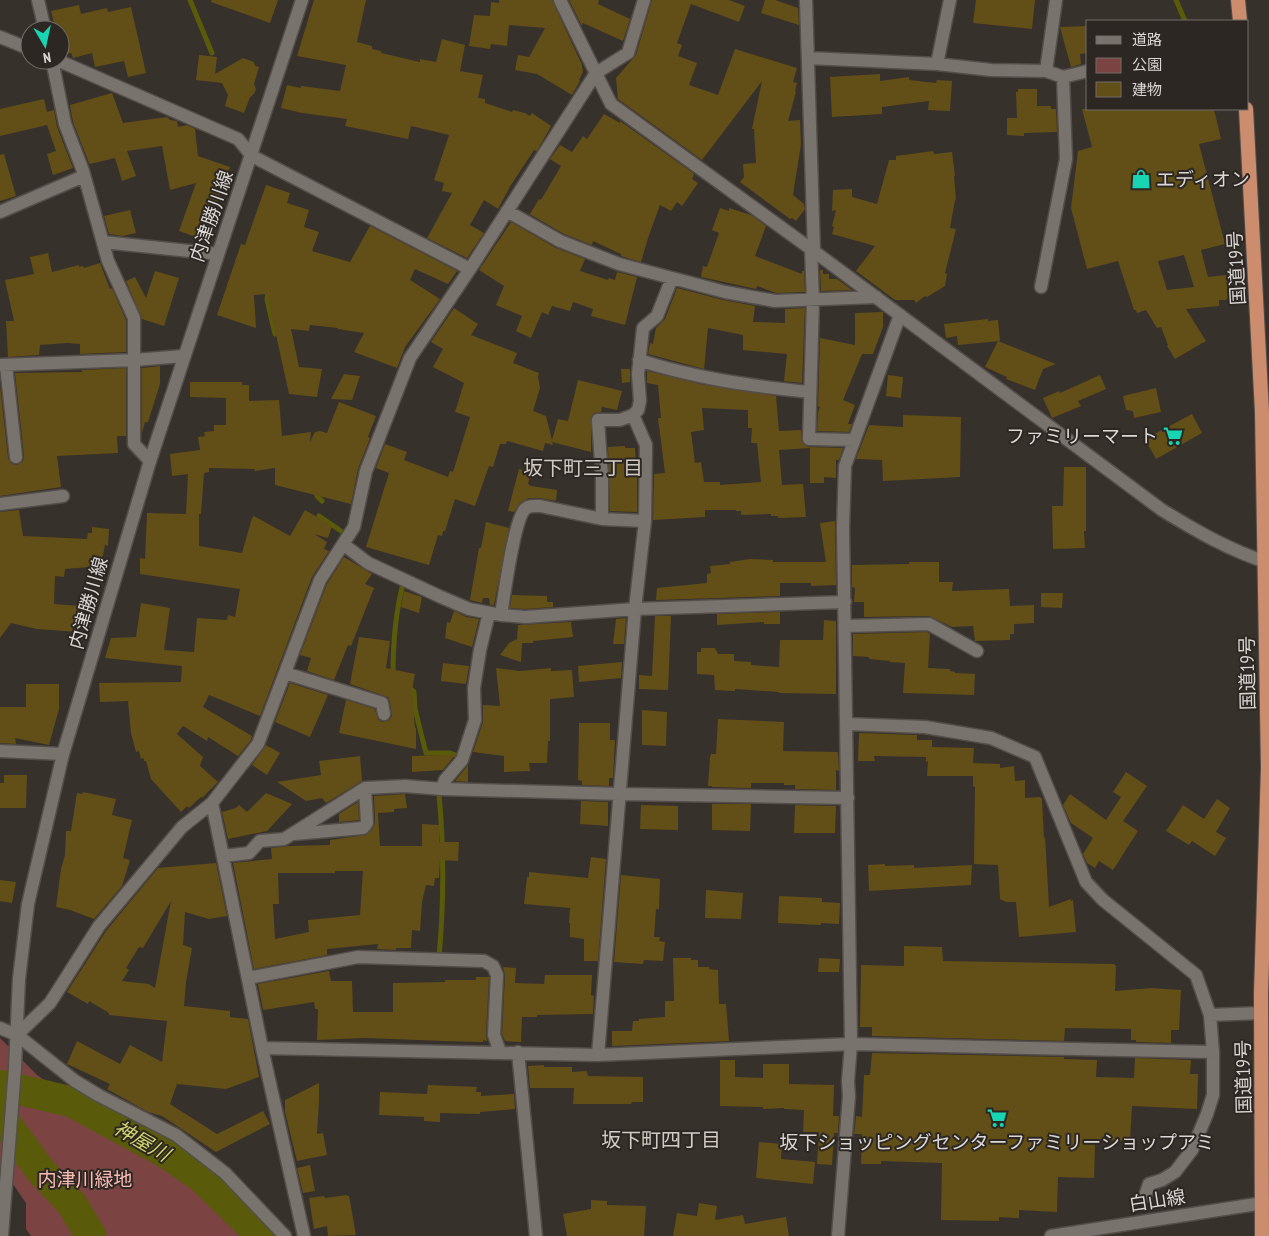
<svg xmlns="http://www.w3.org/2000/svg" width="1269" height="1236" font-family="'PT Sans Narrow','Noto Sans JP',sans-serif">
	<style>
		.green { fill: #7b4442 }
		.lines { fill: none; stroke-linecap: round; stroke-linejoin: round }
		.stream { stroke: #5a5b0a; stroke-width: 5 }
		.river { stroke: #5a5b0a; stroke-width: 31 }
		.building { fill: #624e17; fill-rule: evenodd }
		.minor-casing { stroke: #534e4a; stroke-width: 15 }
		.tertiary-casing { stroke: #534e4a; stroke-width: 15 }
		.secondary-casing { stroke: #534e4a; stroke-width: 15 }
		.trunk-casing { stroke: #534e4a; stroke-width: 16 }
		.minor { stroke: #79736d; stroke-width: 12 }
		.tertiary { stroke: #79736d; stroke-width: 12 }
		.secondary { stroke: #79736d; stroke-width: 12 }
		.trunk { stroke: #cc8c6e; stroke-width: 14 }
		.labels { text-anchor: middle; dominant-baseline: central; stroke-width: 4; stroke-linejoin: round; paint-order: stroke }
		.poi-label { font-size: 19px; fill: #dad7d4; stroke: #2c2722; text-anchor: start }
		.street-label { font-size: 19px; fill: #dad7d4; stroke: #2c2722 }
		.park-label { font-size: 19px; fill: #fbbbb6; stroke: #2c2722 }
		.neighbourhood-label { font-size: 20px; fill: #d1cbc4; stroke: #2c2722 }
		.water-label { font-size: 20px; font-style: italic; fill: #d1d46e; stroke: #2c2722 }
	</style>
	<rect width="100%" height="100%" fill="#37312c"/>
	<path class="green" d="M0,1038L37,1075L127,1139L180,1168L256,1236H31L26,1229V1203L0,1165Z"/>
	<g class="lines">
		<path class="stream" d="M190,0L212,53
			M1176,0L1185,21
			M268,291L267,300L275,334
			M318,491L317,496L322,501
			M319,516L341,531
			M393,675C393,644 395,614 403,584
			M407,686L414,692L415,709L426,753H450L458,756
			M439,957C444,903 444,848 439,794"/>
		<path class="river" d="M0,1085L72,1102L166,1153L201,1177L262,1236
			M0,1115L40,1170L72,1204L91,1236"/>
	</g>
	<path class="building" d="M212,0H278L270,23L211,2Z
		M314,0H366L357,42L372,46V49L381,51V53L420,62V59L436,62L442,39L465,45L460,71L483,75L478,98L485,99V103L512,112L513,110L525,113L530,116L532,113L551,126L537,151L534,150L511,185L498,209L484,200L470,225L484,233L467,258L427,238L452,193L442,191L444,183L434,180L449,135L411,126L408,139L345,126L347,119L302,113L281,108L287,85L301,88V86L340,91L346,65L297,56Z
		M499,0H552L582,65L583,72L579,80L580,81L572,95L537,74L515,70L518,55L529,57L545,28L509,25L507,46L491,44L490,49L469,46L474,15L490,16L491,2L499,3Z
		M569,0H599L598,4L630,19L623,41L583,23L582,26Z
		M652,0H729L745,6L739,22L691,4L677,43L682,45L678,56L697,63L689,85L718,95L735,49L797,68L793,82L797,83L795,91L796,92L788,121L800,120L801,144L793,195L804,204L805,209L796,221L792,218L790,219L740,182L744,177L743,164L756,163L754,129H752L762,81L702,160L618,99L616,78L636,55Z
		M765,0H775L798,8L799,25L761,13Z
		M976,0H1035L1032,29L973,23Z
		M79,5L81,14L107,8L108,12L131,7L146,73L128,77L124,61L95,67L92,53L73,58L71,53L63,54L60,40V30H58L57,27H55L51,11Z
		M1088,26V53L1080,54L1081,64L1071,67L1060,27Z
		M199,55L217,57L215,74L243,58L254,62L255,66L259,67L254,84L256,89L254,94L250,97L244,113L225,106L228,95L222,83L196,80Z
		M880,74V81L909,77V80L936,83L937,80L952,81L950,111L928,110L929,101L882,107V114L832,117L830,77Z
		M1018,89H1037V106H1051V109H1056L1057,132L1024,133V136L1007,135V118H1017L1016,92H1018Z
		M112,93L123,123L167,117L170,120L177,121L178,127L187,125L195,129L198,156L230,167L204,240L179,231L196,183L170,190L162,146L127,151L136,176L122,181L115,158L90,164L89,163L73,122L70,105Z
		M44,99L47,112L54,110L57,127L73,168L53,175L47,154L56,151L47,125L0,136V109Z
		M1082,109H1214L1221,139L1199,144L1225,244L1201,250L1208,277L1226,275L1228,297L1226,300H1219V306L1186,309L1206,341L1175,359L1167,346L1168,345L1161,327L1157,328L1146,310L1137,313L1136,310H1134L1118,261L1087,269L1071,208L1078,151L1092,147ZM1184,255L1194,287L1167,290L1158,261Z
		M604,114L620,123V121L693,173L694,175L692,179L698,183L682,206L677,202L671,211L660,205L648,238L641,262L621,256V254L593,241L592,245L564,234L519,208L530,214L539,199L541,200L561,166L550,159L560,145L572,152L583,136L587,139Z
		M933,151L934,154L952,152L955,176H954L956,199L955,200L950,228L956,229L945,273L947,274L945,286L927,297L925,296L916,303L914,300H895L856,271L875,246L832,234L834,227L832,226L836,210L832,211L833,190L852,189V197L877,204L889,160H896V156Z
		M4,154L16,196L0,201V155Z
		M266,185L290,193L287,203L309,210L304,227L319,232L312,251L350,262L370,226L457,271L448,284L415,269L410,280L440,299L405,347L397,368L354,352L364,333L338,329V328L310,325L309,331L291,329L299,367L322,369L317,397L289,394L267,294L254,295L256,328L217,315L241,244L245,245Z
		M720,208L729,211V208L751,215L766,226L755,256L802,274V271H804L805,292L776,293L757,286L756,289L701,277L703,266L707,267L719,233L712,230Z
		M130,210L136,233L123,236L109,234L104,216Z
		M511,222L556,248L585,259L580,271L608,280L609,278L615,280L617,272L637,277L625,325L591,316L593,309L573,302L570,311L552,306L548,315L542,312L531,338L516,331L522,316L496,305L504,286L479,270Z
		M48,253L52,272L79,265V267L83,266L84,268L100,263L110,289L112,288L126,320V352L80,354V344L67,343L40,345L39,355L8,357L6,321H14L5,280L34,274L30,257Z
		M820,270H823V274H829V279H837L852,290L821,291Z
		M155,271L179,278L164,326L142,319L126,281L135,277L146,298Z
		M677,288L723,300L755,306L753,322L785,323V309L805,308L802,383L784,381L787,354L743,350V335L708,328L704,369L648,354L650,343L653,344L656,328L665,319Z
		M454,308L478,324L471,335L517,353L513,363L539,373L538,377L540,388L533,411L546,416L552,440L558,419L568,421L578,380L622,391L617,410L602,407L601,412L594,413L591,417V452L552,442L553,445L545,443L543,451L507,441L506,444H500L493,467L489,466L475,506L455,499L445,531H443L442,536L438,535L429,565L366,547L389,473L376,468L385,444L407,452L404,460L448,477L450,471L453,472L470,417L455,412L464,383L433,367L443,349L431,342Z
		M883,312V327L873,354H862L843,400L855,405L848,424H852L849,432L817,431L818,412L820,407L818,406L820,338L855,345V313Z
		M988,319V321L998,320L1000,341L958,345L957,336L946,338L944,324Z
		M998,341L1056,364L1043,369L1035,390L1006,379L1007,377L985,367Z
		M160,366V384L148,422H145L142,433V368Z
		M126,368V436H117L118,453L57,456L61,487L0,496V385L8,458L12,464L17,465L23,461L24,456L15,373L82,372V370Z
		M621,369H630V382L622,383Z
		M647,371L700,384L776,396L779,431L801,430L802,442L808,447L843,448L839,460H836V478L824,477V483H810V448L779,450L782,485L803,484L806,517L778,518V516H771V514L741,515V511H736V510H705V517L653,520L654,474L665,473L658,418H661L658,385L647,383ZM702,408L748,410V428H752L751,443H757L761,482L720,485V482H704L701,462L695,463L691,432L704,430Z
		M344,374L360,376L352,400L331,399Z
		M888,375L903,377L901,398L886,396Z
		M1100,375L1106,389L1078,401L1081,406L1052,418L1043,398L1059,391L1060,393Z
		M190,382H242V385H249V401L279,400L282,436L311,432L310,442L315,432L320,431L327,433L339,402L376,416L368,437L370,438L358,469L351,504L275,485V468L255,471L254,469L209,468V472L204,473L201,514H199V546L242,553L252,518L254,516L290,536L305,510L332,526L328,538L314,534L327,542L324,549L329,551L312,577L260,716L209,695L203,707L252,736L251,740L238,756L208,737L207,741L183,726L177,734L203,757L200,766L218,782L202,798L201,797L189,808L187,806L181,812L151,779L146,761H144V758L141,759L139,751L136,752L131,733L128,701L100,702L99,683L181,682L182,666L105,658L111,638L136,637L141,603L170,608L164,650L194,652L197,618L227,620L228,615L235,617L240,589L140,574V558L145,559L147,513L186,514L188,474L172,476L170,454L200,450L198,437L205,436L204,432L214,431V425H226V398L190,397Z
		M1156,388L1161,412L1134,418L1133,411L1126,410L1123,396Z
		M1192,414L1202,433L1156,459L1145,439Z
		M903,415L961,417L960,477L883,481L882,460L856,459L869,425L903,427Z
		M625,446V448H635L637,476V512L610,511L608,447Z
		M1064,467H1086V531H1084L1085,548L1053,549L1052,506H1063Z
		M519,469L531,471L528,484L531,486L557,490L556,501L540,498H529L520,503L514,512L508,511Z
		M19,510L23,536L87,539L88,533H92V527L109,529L108,546L105,545L101,566L65,569L64,577L55,576L54,604L80,606L79,632L37,629L11,623L0,638V512Z
		M835,521L836,585L811,586V583H780V596L656,600L657,588L707,583V574L711,573L710,566L730,564V562L750,559L773,560V562H826L820,523Z
		M486,522L509,528L494,605H490L489,598H483L482,603L470,600L479,548H481Z
		M344,557L372,574L365,584L374,588L351,646L348,645L334,680L307,671L311,658L300,655L327,584Z
		M909,562H939V582H953L952,591L1009,589L1010,606L1034,605V623L1014,624V634H1010V640L975,641L973,626L952,627L929,616L864,617V602H854L855,588L852,587V565L909,564Z
		M404,591L422,597L419,613L401,607Z
		M1041,593H1063L1062,608L1041,607Z
		M512,595L547,596V602H553V607L525,609L510,608Z
		M454,611L466,617L479,619L472,647L445,638L447,622L450,623Z
		M780,612V624H764V622L717,625V614Z
		M655,616H671L668,690L639,689V675L652,676Z
		M626,618L624,644H613L616,619Z
		M824,620L836,621V694L779,693V692L735,689V691L715,690L714,675L697,674V652H701V648H715L718,654H734V661L751,662V665L779,667L780,640H823Z
		M571,622L573,637L533,641V643H522L521,662L500,655L509,643L517,639L518,625Z
		M927,632L930,634L928,668L950,669V671L955,672V673L975,674L974,695L903,693L905,663L890,662V661L869,659V657L853,656V634Z
		M359,637L390,641L386,668L415,674L412,690L415,728H416V749L339,733L346,700L375,709L378,719L382,722L389,720L392,716L390,702L388,697L350,684Z
		M622,662L621,678L579,682L578,666Z
		M443,663L469,666L466,684L441,681Z
		M496,668L520,671L551,668V671L572,670L574,697L550,699V741H548L547,763H529L530,771L504,772V756L473,752L483,722V705L500,706Z
		M290,683L328,695L310,737L275,722Z
		M26,684H59V709L49,745L15,738L16,744L0,743V707H26Z
		M642,710L667,712L666,746L642,745Z
		M718,719L784,722L783,751L838,752L839,771L836,770V790L795,789V785H784V783H751V788L712,787V786H708L710,757L711,754H716Z
		M579,723H610V740H615L613,778H609V786L582,785V781L578,780Z
		M859,733L917,735V740H932V747L974,748L973,763L1000,764V768L1014,766L1015,781L1025,780V798L1040,797L1042,799L1044,839L1045,836L1049,907L1071,899V901L1073,900L1076,932L1019,937L1016,902H1006L1000,899L998,865L974,864L975,787L973,786V776H927L928,761L926,762V757L874,756L875,761H858Z
		M266,745L280,753L267,775L252,765Z
		M442,755H455L443,770L412,772V756Z
		M360,756L362,781L326,803L322,798L306,801L277,782L321,775L319,761Z
		M468,765V782L455,781Z
		M1126,772L1147,786L1123,821L1138,831L1113,870L1099,861L1095,868L1087,863L1083,854L1093,838L1071,823L1063,805L1070,794L1106,820L1121,797L1113,792Z
		M4,775H27L26,808H0V783H4Z
		M83,792L116,799L112,815L132,820L123,858L130,860L122,886L94,919L70,910L56,907L61,869L65,855L66,831H71L77,793L82,794Z
		M266,793L292,804L267,831L228,839L222,812L236,808L239,805L247,812Z
		M405,794L407,808L394,809V812L378,813L380,846H422V824L439,825V842H459L458,861L440,860L439,878H435L434,886L426,885L422,902L420,931L412,930L411,948H396V950L377,949L378,944L327,949V955L254,969L233,863L272,859L271,848L289,846L330,845V840L366,835L373,828L375,823L374,796ZM335,871H363L360,915L308,920L309,932L275,939L273,904H279L278,873H335Z
		M1217,799L1230,808L1216,832L1226,838L1215,856L1192,841L1189,845L1166,831L1183,805L1204,819Z
		M581,801L608,802V826L580,824Z
		M358,802L359,820L339,822V814Z
		M712,804H751L750,831L712,830Z
		M641,805L678,806V830L640,829Z
		M795,805L836,806L835,833H794Z
		M591,857L606,859L598,961H584V939L570,937V923H569L570,908L524,904L527,877H529V872L588,878Z
		M216,863L227,916L209,919L185,912L183,945L192,948L186,982L184,1006L230,1011V1017L248,1019L259,1077L226,1089L177,1084L170,1104L217,1134L263,1111L270,1124L216,1152L162,1116L148,1112L107,1089L110,1084L67,1064L77,1041L120,1064L130,1045L162,1062L167,1021L109,1015V1013L89,1001L88,1004L67,992L106,931L158,868ZM171,901L155,988L149,984L122,981L129,970L126,968L139,947L143,948Z
		M885,864V866L914,865V868L972,865L971,885L869,891L868,865Z
		M621,875L660,879L659,909H656L654,937H660L659,941L665,942L663,961L644,960L643,964L614,962Z
		M0,880L16,882L12,903L0,901Z
		M706,890L743,893L741,919L705,918Z
		M779,896L822,898V902L840,903L839,924L821,923V925L778,923Z
		M904,946L942,947L943,961L1114,964L1116,966L1115,991L1151,988L1181,990L1179,1030H1171V1043L1136,1042V1040H1131V1029L1065,1028L1064,1041L872,1036V1027H860L861,965L904,966Z
		M673,958H691V960H698V967H709V969L718,970L719,1004H726L729,1041L612,1046V1031H632L633,1021H639V1019L665,1017V1001H674Z
		M819,958L840,959L839,972H818Z
		M503,967L516,968L515,983L544,984L545,975H592L591,995L594,996L593,1014L537,1015V1017H522L521,1042L505,1041L502,1034L505,975Z
		M329,971L331,981H352L353,1012H393V983L445,982V980H476V977H489L486,1035L487,1041L483,1040V1042L444,1041L365,1038L317,1040L318,1009H315L314,1002L263,1010L258,984Z
		M872,1053L1064,1057V1059L1097,1060L1096,1077L1134,1078L1135,1058L1191,1060L1190,1074H1198L1197,1109L1132,1106L1130,1141L1101,1140V1144H1095L1094,1178L1058,1177L1057,1212L1019,1210V1218L999,1217V1221L941,1220L942,1163L881,1161V1164H861L862,1134H854L856,1116L862,1117L864,1075H870Z
		M720,1060H735V1077L763,1078V1064H789V1084L834,1085L833,1116H839L838,1133H834L832,1165L817,1164L819,1132H803L804,1110L784,1109V1108L763,1109V1107L720,1106Z
		M544,1065V1067H572V1072L587,1071L588,1076L643,1077V1102H632L631,1104H573L574,1088H530L528,1066Z
		M319,1083V1101L317,1134L323,1133L327,1155L297,1161L285,1112V1100Z
		M428,1085L477,1087L476,1092H481V1096L514,1094L515,1109L480,1112V1114L440,1113V1122L424,1121V1117L379,1115L380,1092L427,1094Z
		M759,1142L782,1144L781,1159L815,1162L813,1184L756,1178Z
		M310,1165L315,1191L303,1193L297,1168Z
		M347,1195V1196H349L356,1235L328,1236L327,1226L314,1229L309,1198L324,1196L325,1198Z
		M591,1200L607,1201V1205L646,1206L644,1236H567L563,1214L591,1209Z
		M699,1203L717,1206L715,1220L743,1215L745,1224L786,1217L789,1236H673L677,1213L697,1216Z"/>
	<g class="lines">
		<defs>
			<path id="minor" d="M38,0L45,30
				M806,0L814,251
				M0,37L30,49
				M808,58L937,64L991,70L1046,71L1063,77L1088,71
				M52,60L65,124L83,171L108,261L134,318V444L150,461
				M57,60L238,139L252,156L470,269
				M937,64L950,0
				M1046,71L1056,0
				M507,211L560,241L619,264L725,292L775,301L876,297
				M0,212L84,176
				M103,242L218,254
				M811,249L813,300L809,439L854,440
				M1041,287L1066,159L1063,77
				M639,360C694,378 751,386 809,392
				M0,365L135,360L183,356
				M6,365L16,457
				M0,504L63,496
				M602,519V477L598,420H620L633,415L638,410L640,401L638,374L643,328L657,316L672,278
				M343,544L368,563L441,597L469,609L501,615L525,617L635,609L845,602
				M501,615C504,597 514,520 525,509C529,505 535,506 540,506L602,519L645,521
				M845,626L929,624L977,651
				M285,673L382,703L384,714
				M847,724L925,727L991,738L1035,757L1086,882L1103,900L1196,975L1210,1015L1213,1052V1095L1207,1114L1192,1150L1175,1172L1162,1180L1149,1184L1145,1196
				M0,751L63,754
				M442,789L445,780L462,760L475,720L474,688L480,650L489,613
				M212,803L262,1048L304,1236
				M294,834L363,828L367,823L365,788
				M223,856L249,853L260,841L284,839L365,788L405,786L442,789L620,794L848,798
				M248,978L358,957L484,961L493,966L497,975L494,1035L500,1052
				M1210,1015L1261,1013
				M0,1028L17,1035L75,1081L98,1095L176,1135L225,1173L285,1236
				M17,1035L50,1003L99,926L182,827L212,803L258,744L320,580L354,527L366,471L410,358L470,269L596,73L628,53L644,0
				M262,1048L598,1055L851,1044L1213,1052
				M518,1052L536,1236
				M598,1055L635,609L645,521L646,445L633,415
				M838,1236L849,1096L848,1081L851,1044L843,528L845,466L900,315"/>
			<path id="tertiary" d="M560,0L611,104L811,249L1162,510C1196,531 1231,551 1269,563
				M1051,1236L1263,1203L1269,1204"/>
			<path id="secondary" d="M2,1236L15,1068L19,979L28,904L63,754L150,461L302,0"/>
			<path id="trunk" d="M1238,0L1240,21
				M1246,109L1262,412L1268,768L1261,993L1262,1236"/>
		</defs>
		<use href="#minor" class="minor-casing"/>
		<use href="#tertiary" class="tertiary-casing"/>
		<use href="#secondary" class="secondary-casing"/>
		<use href="#trunk" class="trunk-casing"/>
		<use href="#minor" class="minor"/>
		<use href="#tertiary" class="tertiary"/>
		<use href="#secondary" class="secondary"/>
		<use href="#trunk" class="trunk"/>
	</g>
	<defs>
		<symbol id="shop-bare" viewBox="-9 -9 18 18"><path d="M-5-2.5h2.3a2.7 3.5 0 0 1 5.4 0H5L5.5 6h-11ZM-1.5-2.5h3a1.5 2.3 0 0 0-3 0Z" fill="#17d5b3" stroke="#2c2722" stroke-width="2.5" paint-order="stroke"/></symbol>
		<symbol id="supermarket-bare" viewBox="-9 -9 18 18"><path d="M-6-5.5h2.5l.6 2H6L4.5 2H-2.5L-4.4-4H-6ZM-1.5 3.2a1.3 1.3 0 1 0 .1 0ZM3 3.2a1.3 1.3 0 1 0 .1 0Z" fill="#17d5b3" stroke="#2c2722" stroke-width="2.5" paint-order="stroke"/></symbol>
	</defs>
	<g fill-rule="evenodd">
		<use href="#shop-bare" x="1127" y="165" width="28" height="28"/>
		<use href="#supermarket-bare" x="1159" y="422" width="28" height="28"/>
		<use href="#supermarket-bare" x="983" y="1104" width="28" height="28"/>
	</g>
	<g class="labels">
		<g class="poi-label">
			<text x="1156" y="179">エディオン</text>
			<text x="1158" y="436" text-anchor="end">ファミリーマート</text>
			<text x="997" y="1142" text-anchor="middle">坂下ショッピングセンターファミリーショップアミ</text>
		</g>
		<g class="street-label">
			<text transform="translate(211 216) rotate(-71)">内津勝川線</text>
			<text transform="translate(1236 268) rotate(-93)">国道19号</text>
			<text transform="translate(88 603) rotate(-74)">内津勝川線</text>
			<text transform="translate(1247 673) rotate(-91)">国道19号</text>
			<text transform="translate(1243 1077) rotate(-91)">国道19号</text>
			<text transform="translate(1157 1200) rotate(-9)">白山線</text>
		</g>
		<g class="park-label">
			<text x="85" y="1179">内津川緑地</text>
		</g>
		<g class="neighbourhood-label">
			<text x="583" y="468">坂下町三丁目</text>
			<text x="661" y="1140">坂下町四丁目</text>
		</g>
		<g class="water-label">
			<text transform="translate(142 1141) rotate(30)">神屋川</text>
		</g>
	</g>
	<rect x="1086" y="20" width="162" height="90" fill="#2c2722" stroke="#726d69"/>
	<rect x="1096" y="36" width="25" height="8" fill="#79736d" stroke="#726d69"/>
	<text x="1132" y="45" font-size="15" fill="#dad7d4">道路</text>
	<rect x="1096" y="58" width="25" height="15" fill="#7b4442" stroke="#726d69"/>
	<text x="1132" y="70" font-size="15" fill="#dad7d4">公園</text>
	<rect x="1096" y="82" width="25" height="15" fill="#624e17" stroke="#726d69"/>
	<text x="1132" y="95" font-size="15" fill="#dad7d4">建物</text>
	<g transform="translate(45 45) rotate(171)"><circle r="24" fill="#2c2722" stroke="#726d69"/>
	<path d="M0-4L9 19L0 12L-9 19Z" fill="#17d5b3"/>
	<text y="-8" font-size="14" font-weight="bold" text-anchor="middle" fill="#dad7d4">N</text>
	</g>
</svg>
